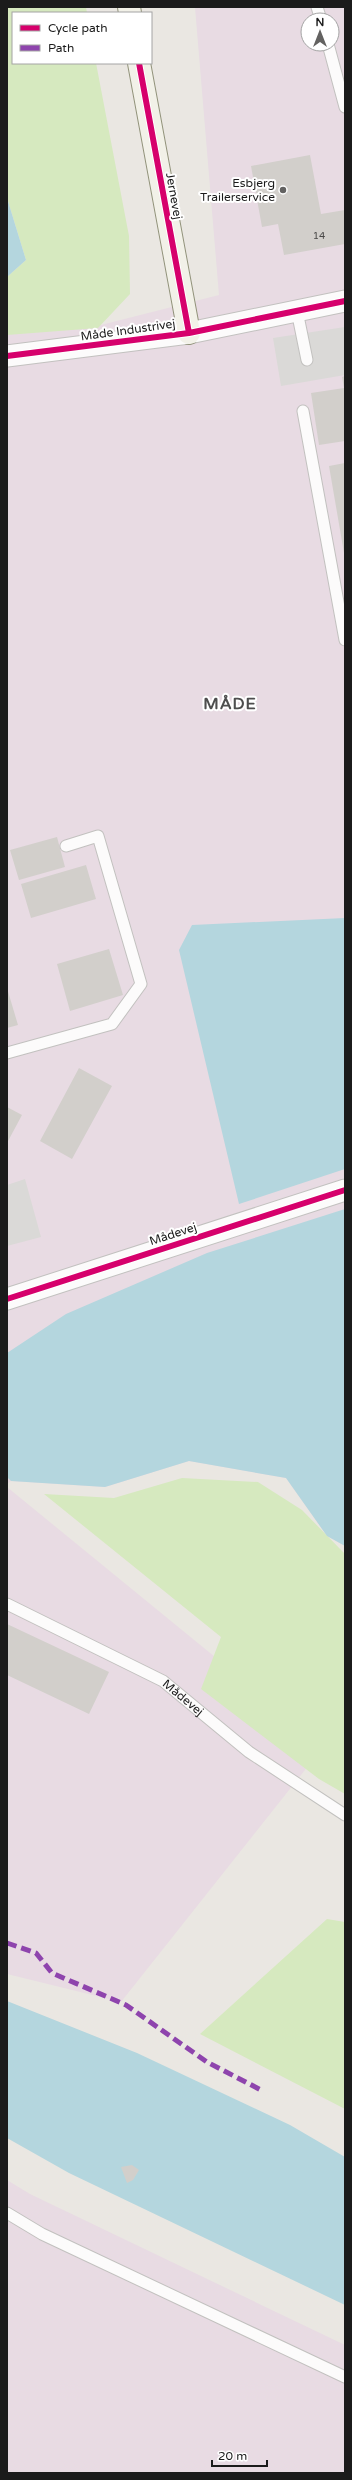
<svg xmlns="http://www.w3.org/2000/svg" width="352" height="2480" font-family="'Varela Round',sans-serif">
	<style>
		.industrial { fill: #e8dbe3; fill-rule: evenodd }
		.grass { fill: #d6e9bf }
		.parking { fill: #dad9d7 }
		.water { fill: #b4d6de }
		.building { fill: #d2cfcb }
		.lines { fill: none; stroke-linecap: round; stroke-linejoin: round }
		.lane-casing { stroke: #c2c1bf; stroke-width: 13 }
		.street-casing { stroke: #c2c1bf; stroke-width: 23 }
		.secondary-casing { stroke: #92937b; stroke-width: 24 }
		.lane { stroke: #fcfbfb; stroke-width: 11 }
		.street { stroke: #fcfbfb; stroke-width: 21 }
		.secondary { stroke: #f2f1e8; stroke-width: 22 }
		.quiet { stroke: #8e44ad; stroke-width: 5; stroke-dasharray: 10 5; stroke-linecap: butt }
		.cycleway-casing { stroke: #fff; stroke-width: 8 }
		.cycleway { stroke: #d6006c; stroke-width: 6 }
		.poi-dot { fill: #636261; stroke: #fff; stroke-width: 1.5 }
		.labels { text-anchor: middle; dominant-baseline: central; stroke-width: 4; stroke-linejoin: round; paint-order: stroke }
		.number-label { font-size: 10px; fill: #494847 }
		.poi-label { font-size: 12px; fill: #1b1b1b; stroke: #fff; text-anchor: end }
		.street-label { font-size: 12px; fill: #1b1b1b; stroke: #fff }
		.district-label { font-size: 16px; font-weight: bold; letter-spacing: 1px; fill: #4e4e4e; stroke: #fff }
	</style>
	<rect width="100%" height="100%" fill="#eae7e2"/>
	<path class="industrial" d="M195,7H345V1546L327,1536L286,1478L189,1461L105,1487L11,1481L7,1484V333L93,327L219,295ZM308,20H332V44H308Z
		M7,1487L324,1746L121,2002L7,1974Z
		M7,2180L30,2194L345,2345V2473H7Z"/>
	<path class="grass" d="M7,7H86L87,13H13V63H96L129,236L130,294L98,328L7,335V277L26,260L7,198Z
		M182,1478L258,1482L302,1510L345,1554V1794L319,1779L201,1689L221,1637L44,1494L114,1498Z
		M327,1919L345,1922V2109L200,2034Z"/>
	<path class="parking" d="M345,327V375L281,386L273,338Z
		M25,1179L41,1237L7,1246V1185Z"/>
	<path class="water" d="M7,198L26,260L7,277Z
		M345,918V1169L239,1204L179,950L192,925Z
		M345,1209V1546L327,1536L286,1478L189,1461L105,1487L11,1481L7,1477V1353L66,1314L207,1253Z
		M7,2001L137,2053L290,2125L345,2157V2305L69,2173L7,2138Z"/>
	<path class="building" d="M310,155L321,214L345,210V244L284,255L278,224L262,227L251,166Z
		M345,376V441L319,445L311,393L344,388L342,377Z
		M345,463V553H344L329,466Z
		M57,837L65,867L19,880L10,850Z
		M86,865L96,899L31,918L21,884Z
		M109,949L123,995L70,1011L57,964Z
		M7,988L18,1025L7,1028Z
		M79,1068L112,1086L72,1159L40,1141Z
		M7,1107L22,1115L7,1143Z
		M7,1624L109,1672L89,1714L7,1675Z
		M132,2165L139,2170L133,2180L127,2183L121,2167Z"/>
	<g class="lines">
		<defs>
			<g id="lane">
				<path d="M317,7L321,20"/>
				<path d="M328,44L345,107"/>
				<path d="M297,311L307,360"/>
				<path d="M303,411L345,640"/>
				<path d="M7,1053L112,1024L141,984L98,836L66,846"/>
				<path id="s1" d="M7,1604L163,1681L249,1752L345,1815"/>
				<path d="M7,2213L42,2234L345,2377"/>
			</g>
			<path id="street" d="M7,356L189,333L345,301
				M7,1299L345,1190"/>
			<path id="secondary" d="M129,7L130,13
				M139,63L189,333"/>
		</defs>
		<use href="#lane" class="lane-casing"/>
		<use href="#street" class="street-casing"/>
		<use href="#secondary" class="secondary-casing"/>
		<use href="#lane" class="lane"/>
		<use href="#street" class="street"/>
		<use href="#secondary" class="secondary"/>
		<path class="quiet" d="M7,1943L36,1953L52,1973L126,2005L207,2062L261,2090"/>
		<defs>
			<path id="cycleway" d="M139,63L189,333
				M7,356L189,333L345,301
				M7,1299L345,1190"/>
		</defs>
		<use href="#cycleway" class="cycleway-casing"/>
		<use href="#cycleway" class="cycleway"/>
	</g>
	<circle class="poi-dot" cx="283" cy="190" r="4"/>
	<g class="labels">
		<g class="number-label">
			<text x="319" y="236">14</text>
		</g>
		<g class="poi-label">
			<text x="275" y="183">Esbjerg<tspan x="275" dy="14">Trailerservice</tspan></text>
		</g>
		<g class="street-label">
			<text transform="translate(174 196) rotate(80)">Jernevej</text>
			<text transform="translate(128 330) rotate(-8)">Måde Industrivej</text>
			<text transform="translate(173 1234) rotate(-18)">Mådevej</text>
			<text stroke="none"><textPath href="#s1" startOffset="200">Mådevej</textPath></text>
		</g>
		<g class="district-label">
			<text x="230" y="704">MÅDE</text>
		</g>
	</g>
	<rect width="352" height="2480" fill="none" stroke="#1b1b1b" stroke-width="16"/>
	<rect x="12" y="12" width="140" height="52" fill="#ffffff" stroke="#a4a4a4"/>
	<rect x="20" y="25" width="20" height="6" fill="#d6006c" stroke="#a4a4a4"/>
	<text x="48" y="32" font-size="12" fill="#1b1b1b">Cycle path</text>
	<rect x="20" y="45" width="20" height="6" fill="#8e44ad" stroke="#a4a4a4"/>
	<text x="48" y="52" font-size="12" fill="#1b1b1b">Path</text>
	<g transform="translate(320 32)"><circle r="19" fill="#ffffff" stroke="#a4a4a4"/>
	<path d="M0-3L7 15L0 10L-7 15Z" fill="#636261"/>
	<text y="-6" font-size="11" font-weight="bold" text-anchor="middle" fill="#1b1b1b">N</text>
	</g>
	<path d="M212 2460v6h55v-6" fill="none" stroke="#1b1b1b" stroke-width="2"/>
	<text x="218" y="2460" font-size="12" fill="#1b1b1b" stroke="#ffffff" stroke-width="3" paint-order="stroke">20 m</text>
</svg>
